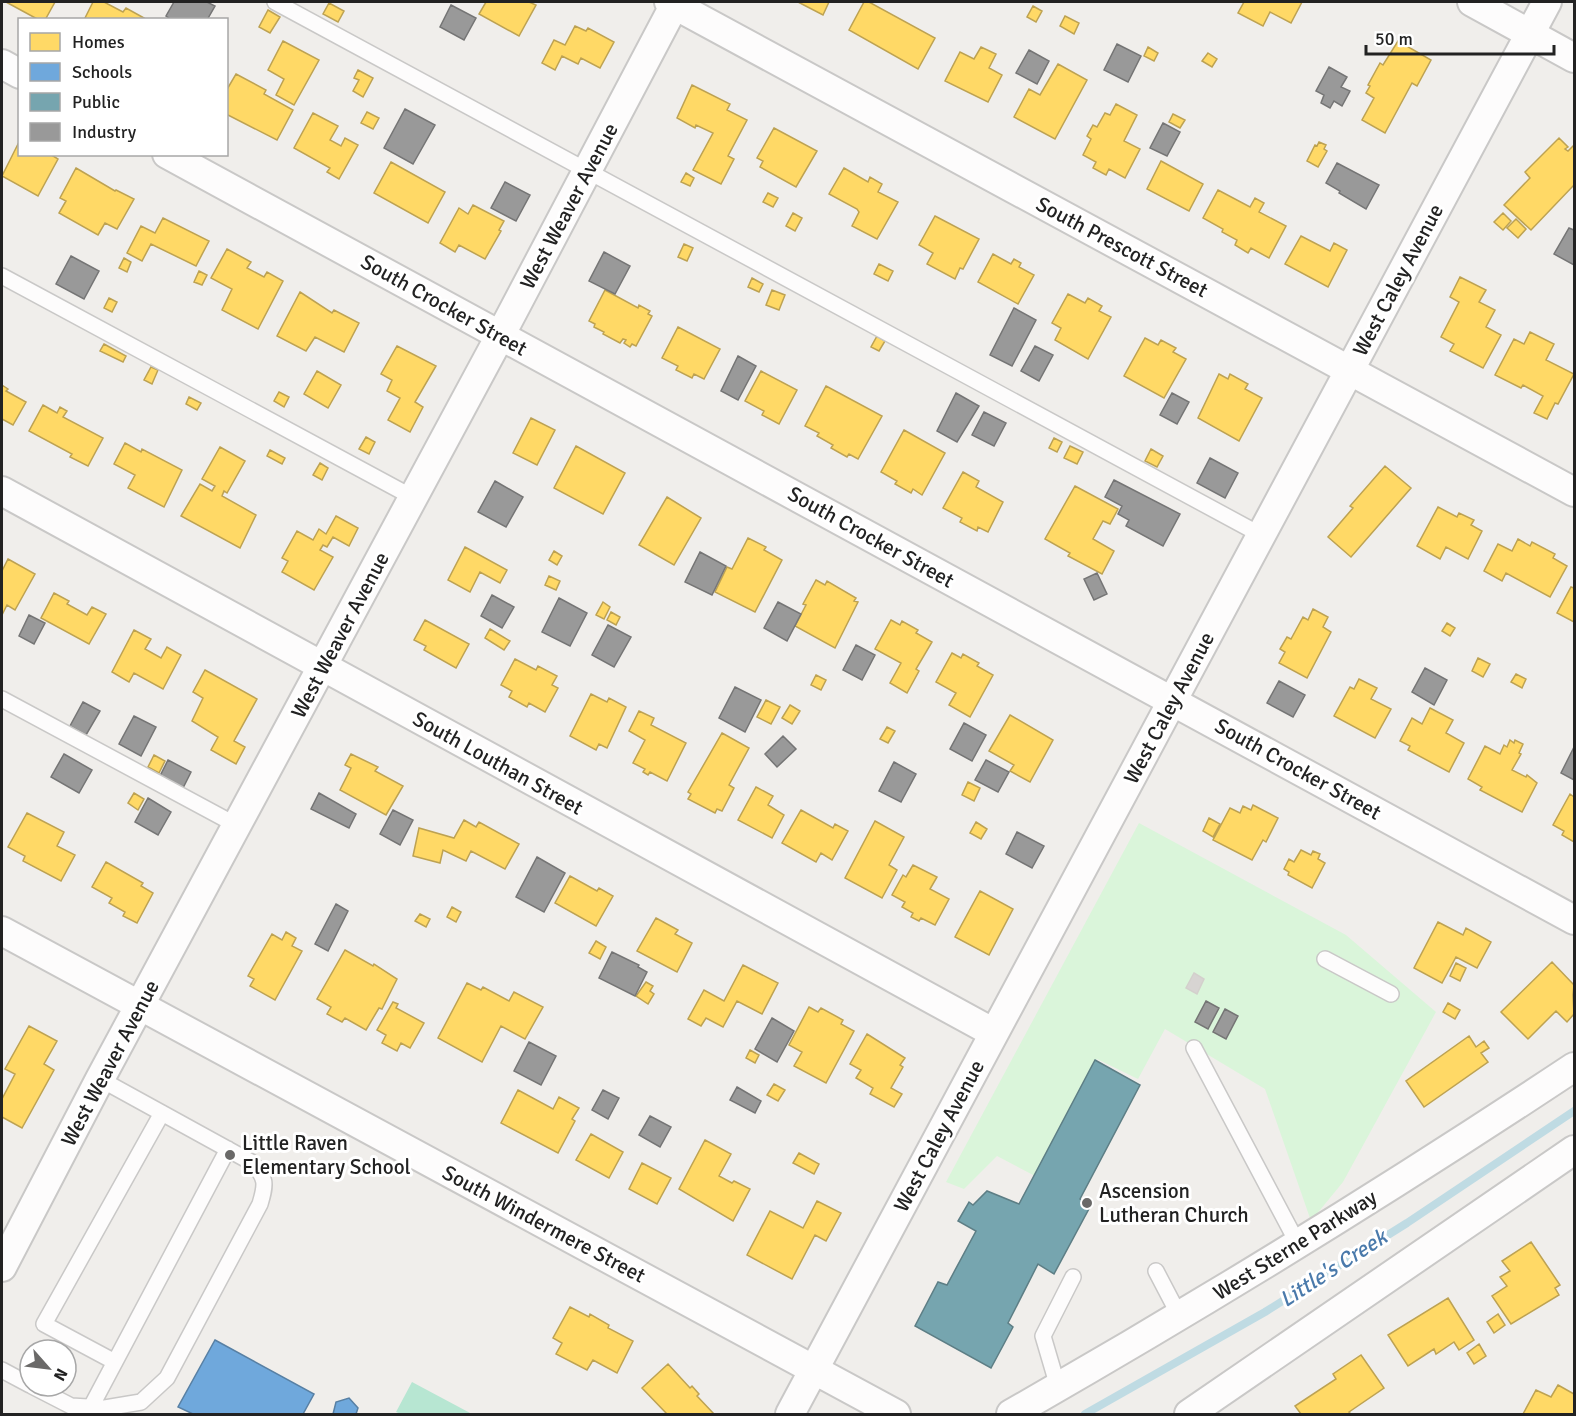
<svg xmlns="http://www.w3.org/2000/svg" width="1576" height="1416" font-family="Signika,sans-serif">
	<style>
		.park { fill: #daf5da }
		.pitch { fill: #b7e6d2 }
		.homes { fill: #ffd966; stroke: #bda252; stroke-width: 1.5 }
		.schools { fill: #6fa8dc; stroke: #5880a4; stroke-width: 1.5 }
		.public { fill: #76a5af; stroke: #5d7e85; stroke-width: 1.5 }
		.industry { fill: #999; stroke: #757575; stroke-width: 1.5 }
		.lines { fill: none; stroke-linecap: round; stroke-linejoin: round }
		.stream { stroke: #bfdbe3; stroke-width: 8 }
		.building { fill: #d7d4d2; stroke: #d3d0cc; stroke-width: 1.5 }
		.lane-casing { stroke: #c9c8c7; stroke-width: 18 }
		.street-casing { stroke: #c9c8c7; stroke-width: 32 }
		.lane { stroke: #fdfcfc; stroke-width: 15 }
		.street { stroke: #fdfcfc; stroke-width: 28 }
		.poi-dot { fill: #6a6968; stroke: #fff; stroke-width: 2 }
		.labels { text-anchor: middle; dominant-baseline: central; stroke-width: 6; stroke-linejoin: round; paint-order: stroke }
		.street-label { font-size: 21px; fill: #222; stroke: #fff }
		.poi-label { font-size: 21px; fill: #222; stroke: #fff; text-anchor: start }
		.water-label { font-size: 22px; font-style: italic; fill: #4a7aab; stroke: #fff }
	</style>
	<rect width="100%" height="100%" fill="#f0eeeb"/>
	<path class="park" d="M1139,823L1346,935L1436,1012L1343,1182L1311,1221L1265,1089L1165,1029L1138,1079L1097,1059L1035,1176L997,1156L964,1189L946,1182Z"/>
	<path class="pitch" d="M412,1382L472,1414H401L396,1412Z"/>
	<path class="homes" d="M6,2H55L45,20H39Z
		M93,2H104L123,12L126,8L144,18L142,20H84Z
		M486,2H529L536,5L519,36L479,14Z
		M798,2H829L823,15Z
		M864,2H869L935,38L918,69L849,30Z
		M1244,2H1302L1291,23L1270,12L1263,26L1238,13Z
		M329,3L344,11L338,22L323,14Z
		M1033,6L1042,11L1036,22L1027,17Z
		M268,10L280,17L270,33L259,27Z
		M1065,16L1079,23L1074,34L1060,26Z
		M575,26L586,31L588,28L614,42L600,68L581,58L578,64L562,56L555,70L542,63L554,40L565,45Z
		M283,41L319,60L294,105L276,95L284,79L268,70Z
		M1398,41L1431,60L1417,86L1412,83L1385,133L1362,120L1374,98L1366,93L1370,86L1368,85L1380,63L1383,65Z
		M981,47L996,54L989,68L1002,75L988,102L945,81L960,52L974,59Z
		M1148,47L1158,53L1154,61L1144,56Z
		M1208,53L1217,59L1212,67L1202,61Z
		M1058,64L1087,80L1055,139L1014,117L1029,89L1040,95Z
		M358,70L373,78L363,97L353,91L359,80L354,78Z
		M236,74L266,90L264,94L293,110L277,140L226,114V91Z
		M692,85L730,104L727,110L747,120L728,156L734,159L721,184L693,170L713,133L696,125L695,128L677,118Z
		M1116,104L1137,115L1124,141L1140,149L1125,178L1109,169L1106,175L1093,168L1096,162L1083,155L1091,139L1087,136L1093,125L1097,127L1105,113L1110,115Z
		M367,112L379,118L373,129L361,123Z
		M313,113L338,126L330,140L341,146L345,138L358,145L339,179L327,172L330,168L294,148Z
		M1173,114L1185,120L1180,128L1169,122Z
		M774,128L817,151L796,187L760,167L763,161L757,158Z
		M1559,138L1568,147L1565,149L1568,151L1574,145V185L1531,230L1504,205L1530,178L1525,172Z
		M20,140V154H50L58,159L38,196L2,176Z
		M1319,142L1326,145L1324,149L1327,151L1318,167L1307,161L1315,145L1317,146Z
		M1161,161L1203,184L1189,211L1147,189Z
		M391,162L445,192L428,223L374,193Z
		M76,168L115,191L116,190L134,199L117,229L105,223L98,235L59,213L66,201L60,198Z
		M844,168L868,182L870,177L882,184L878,192L898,202L877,239L852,226L859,212L857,209L829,194Z
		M686,173L694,178L690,186L681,182Z
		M1218,190L1250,207L1255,198L1264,203L1259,212L1286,226L1269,258L1251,248L1248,253L1235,245L1237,240L1222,232L1223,229L1203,218Z
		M768,193L778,198L773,207L763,202Z
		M473,205L504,221L499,230L501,231L485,259L459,245L455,252L440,243L459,208L468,214Z
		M793,213L802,218L795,231L786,226Z
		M1503,213L1511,221L1503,230L1494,222Z
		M935,216L979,239L963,269L960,268L955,279L927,264L933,253L919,245Z
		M163,218L209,241L196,266L151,244L142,261L127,253L141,226L155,233Z
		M1516,219L1526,229L1518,238L1507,228Z
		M1301,236L1330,251L1334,243L1347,250L1328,287L1285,264Z
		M684,244L693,248L687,261L678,257Z
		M227,249L251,262L247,268L264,277L267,272L283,281L258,329L222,310L232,289L211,278Z
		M993,254L1011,264L1014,259L1021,263L1019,267L1034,275L1018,304L978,282Z
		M124,258L131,262L127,272L119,268Z
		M879,264L893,271L888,281L874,274Z
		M199,271L207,275L202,285L194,282Z
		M1460,277L1486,290L1479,302L1495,310L1486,327L1501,335L1483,368L1450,351L1454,344L1441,337L1459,302L1450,297Z
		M752,278L763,284L759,292L748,287Z
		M605,290L638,308L639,305L650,311L648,314L652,316L636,346L632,344L630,347L624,343L626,340L623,339L620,343L603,334L604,332L594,327L595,324L589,321Z
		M772,290L785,295L779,310L766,305Z
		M300,292L332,313L334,310L359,323L344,352L315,337L306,351L277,336Z
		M1068,294L1085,303L1088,298L1102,306L1099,311L1111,317L1088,359L1055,340L1061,328L1052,323Z
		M109,298L117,302L112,312L104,308Z
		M678,327L720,349L704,379L694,374L692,378L676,370L678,366L662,358Z
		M1530,332L1554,344L1546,360L1574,374L1558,404L1555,403L1547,419L1534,413L1543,396L1523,385L1521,388L1495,375L1514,339L1524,344Z
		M877,336L885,341L879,351L871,347Z
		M1145,338L1158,345L1161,340L1176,348L1173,352L1186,359L1164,398L1124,376Z
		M104,344L126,356L123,362L100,351Z
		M397,346L436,366L415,402L423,407L410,432L388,420L400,398L387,391L392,380L381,374Z
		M151,367L158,370L152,384L144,380Z
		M317,371L341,385L328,408L304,394Z
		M761,371L797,390L779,424L762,415L764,411L745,401Z
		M1219,374L1228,379L1230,374L1248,384L1245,389L1262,398L1239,441L1198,418Z
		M2,385L8,389L6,391L26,402L13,425L2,419Z
		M826,386L882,416L858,459L849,454L847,457L831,448L833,445L817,436L819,433L805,426Z
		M279,392L289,397L284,407L274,401Z
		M189,397L201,403L197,410L186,404Z
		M43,405L57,413L60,407L67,411L63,417L103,438L88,466L70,457L72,454L29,431Z
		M531,418L555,430L537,465L513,453Z
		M904,430L945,453L922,495L913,489L911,493L895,484L897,481L881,472Z
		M366,437L375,442L369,454L359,449Z
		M1054,438L1062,442L1057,452L1049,448Z
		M125,443L141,452L142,449L182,470L164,507L128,488L135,475L114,464Z
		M576,446L625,473L603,514L554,488Z
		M1070,446L1083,452L1077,464L1064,458Z
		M220,447L245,461L227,493L224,491L222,496L256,515L240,548L181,516L200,484L212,491L215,486L202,479Z
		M1151,449L1163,456L1157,467L1145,461Z
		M270,450L285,458L282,464L267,456Z
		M320,463L328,468L322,480L313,475Z
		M1385,466L1411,488L1351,557L1328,537L1353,508L1350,506Z
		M963,472L979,481L976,487L1003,502L988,532L978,527L977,531L960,522L962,518L943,508Z
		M1075,486L1118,509L1110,524L1103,521L1093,539L1114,551L1102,574L1068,556L1070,553L1045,539Z
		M667,497L701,518L674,565L639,545Z
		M1438,507L1457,517L1459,513L1474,520L1471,525L1482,531L1468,559L1446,547L1440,559L1417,546Z
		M336,516L358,528L349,546L333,537L327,547L323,545L320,550L333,557L314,590L282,572L288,561L282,558L297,531L313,540L319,529L326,534Z
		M748,538L766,547L764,550L782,560L755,612L715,592L727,567L732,569Z
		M1518,539L1530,546L1532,542L1555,554L1553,558L1567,566L1550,597L1506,573L1502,581L1484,571L1498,544L1512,551Z
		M465,547L507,570L500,583L480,572L470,592L448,580Z
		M554,551L562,556L557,565L549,560Z
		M8,559L35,574L15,610L7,605L2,615V571Z
		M549,576L560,581L556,590L545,585Z
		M816,580L825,585L827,581L856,598L854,601L858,602L835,648L795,626L806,605L803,604Z
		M1571,587L1574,588V622L1557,613Z
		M54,593L69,601L67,604L87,615L92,607L106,614L89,644L41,618Z
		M603,602L610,607L604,619L596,615Z
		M1313,609L1328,617L1323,627L1331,632L1307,678L1279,663L1285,652L1280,649L1287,637L1291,639L1303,617L1308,620Z
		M611,612L620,617L616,625L607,620Z
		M425,620L469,644L456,668L424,650L426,646L414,640Z
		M891,620L900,625L902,621L918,630L916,633L932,642L916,669L919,671L907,693L890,683L901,663L875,649Z
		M1447,623L1455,628L1450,636L1442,631Z
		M490,629L510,641L504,650L485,638Z
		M134,630L151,639L145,649L161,658L167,647L181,655L163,689L134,673L129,682L112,672Z
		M952,653L961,658L963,654L979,663L977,666L993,675L970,717L949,705L956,693L936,682Z
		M1478,658L1490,664L1483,677L1472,671Z
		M515,659L536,670L538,666L557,676L552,685L558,688L545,712L529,703L527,707L509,697L512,691L501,685Z
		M205,670L257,699L234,741L245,747L236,764L211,750L218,737L192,721L203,698L193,692Z
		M1516,674L1526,679L1522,688L1511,682Z
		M816,675L826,680L821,690L811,685Z
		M1359,679L1377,688L1371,699L1391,709L1375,738L1334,716L1350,687L1354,689Z
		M591,694L607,702L609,698L626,707L607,748L599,744L596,750L570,736Z
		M766,700L780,707L771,724L757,717Z
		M790,705L800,711L792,724L782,718Z
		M1430,708L1453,720L1446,733L1464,743L1449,772L1408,750L1410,746L1400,741L1412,718L1422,724Z
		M639,711L654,718L651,725L686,743L667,781L650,772L648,775L643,772L645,769L633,763L645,740L629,731Z
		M1010,715L1053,740L1030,782L1010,771L1014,765L989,751Z
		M887,727L895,731L888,743L880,739Z
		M722,733L749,748L729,785L734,788L722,811L717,809L715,813L688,799L691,794L688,792Z
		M1510,740L1514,743L1515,740L1523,744L1519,753L1521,754L1512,770L1526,777L1527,775L1537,783L1522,812L1480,790L1482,787L1468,779L1485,746L1500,754L1504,745L1507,747Z
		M351,754L378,767L375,771L403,786L386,815L340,790L351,768L345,765Z
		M154,755L165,761L159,773L148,767Z
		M968,782L980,788L974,801L962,795Z
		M756,787L773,796L768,805L784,815L772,838L738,820Z
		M134,793L144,799L138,810L128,803Z
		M1570,794L1574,797V842L1562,835L1564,831L1553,825Z
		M1253,805L1278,818L1266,842L1263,840L1252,860L1213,840L1230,808L1240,813L1243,806L1251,810Z
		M801,810L833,828L835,824L848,831L832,860L821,853L816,862L782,843Z
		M27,813L64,832L57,846L75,855L61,881L23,861L25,856L8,847Z
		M1209,818L1220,824L1213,837L1203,831Z
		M464,820L476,827L479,822L519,844L505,869L471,851L466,861L443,850L440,863L413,856L419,828L454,838Z
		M875,821L904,837L889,865L897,870L882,898L845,878Z
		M976,822L987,829L981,839L970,833Z
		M1301,850L1311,855L1313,851L1320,854L1318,859L1325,863L1312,888L1288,875L1289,872L1284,869L1289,859L1294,862Z
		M106,862L143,883L141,886L153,893L137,923L123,916L125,912L109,903L112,898L92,887Z
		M913,865L937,877L930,889L949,899L935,925L921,918L919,921L911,917L913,913L902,907L905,902L892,895L903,875L906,877Z
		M570,876L597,891L599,888L613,896L596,926L555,903Z
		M980,891L1013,909L989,955L955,937Z
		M452,907L461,912L456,922L447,917Z
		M420,914L430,919L426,927L415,921Z
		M656,918L678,930L675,934L692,943L677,972L637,951Z
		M1438,922L1463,935L1466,928L1491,942L1477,968L1456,957L1442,983L1414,968Z
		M286,932L296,938L292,946L302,951L275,1000L250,986L254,979L248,976L272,934L282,940Z
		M596,941L606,947L600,959L589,953Z
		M345,950L373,966L374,964L397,979L382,1009L379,1008L366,1030L345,1018L342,1022L327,1014L331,1007L317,999Z
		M1552,962L1574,985L1573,995L1574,1014L1567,1022L1556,1011L1528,1039L1501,1012Z
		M1456,963L1466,968L1460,981L1450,976Z
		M743,965L778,983L762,1014L737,1001L723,1027L706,1018L701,1026L688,1019L704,990L724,1001Z
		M646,982L653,986L650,991L654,994L648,1004L636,996Z
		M467,983L481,990L483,987L509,1001L514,992L543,1007L525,1039L501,1026L482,1062L438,1038Z
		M393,1002L398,1004L396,1008L424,1023L410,1048L401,1043L397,1051L382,1043L386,1035L377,1030Z
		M1448,1003L1460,1010L1455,1019L1443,1012Z
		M809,1007L818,1012L821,1008L843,1020L841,1024L854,1031L826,1083L794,1066L802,1052L789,1045Z
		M29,1026L57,1041L44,1064L54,1070L22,1128L2,1117V1099L15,1074L5,1069Z
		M867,1034L905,1058L900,1065L903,1067L891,1088L902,1094L894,1107L870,1094L873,1088L856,1078L861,1070L850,1064Z
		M1469,1036L1476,1047L1484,1041L1489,1048L1481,1053L1488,1062L1424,1107L1406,1081Z
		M750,1050L759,1055L755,1063L746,1058Z
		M774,1084L785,1090L778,1101L767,1095Z
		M518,1090L553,1109L559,1097L579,1108L572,1119L575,1121L558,1153L501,1123Z
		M591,1134L623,1152L609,1178L576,1160Z
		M705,1140L731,1154L719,1176L732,1183L734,1181L750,1189L733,1221L679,1189Z
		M799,1153L819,1164L814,1174L793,1163Z
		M642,1163L671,1178L657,1204L629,1189Z
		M817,1201L841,1213L826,1241L815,1235L792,1279L747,1255L770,1211L803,1228Z
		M1531,1242L1560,1285L1555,1288L1559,1295L1511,1324L1492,1296L1507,1286L1500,1277L1510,1271L1502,1261Z
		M1448,1298L1474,1340L1459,1350L1454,1342L1436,1354L1434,1349L1408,1366L1388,1335Z
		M570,1307L589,1317L590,1314L609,1325L608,1328L633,1341L617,1373L593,1360L587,1370L556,1354L562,1343L553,1338Z
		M1498,1314L1505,1325L1494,1333L1487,1322Z
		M1479,1344L1486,1356L1474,1364L1467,1353Z
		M1361,1355L1384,1388L1349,1412L1351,1414H1301L1295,1406L1336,1379L1333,1374Z
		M668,1364L690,1388L692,1386L699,1394L697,1396L714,1414H667L642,1388Z
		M1558,1385L1574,1394V1414H1523L1536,1390L1551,1397Z"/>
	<path class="schools" d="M215,1340L314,1394L303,1414H193L178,1407Z
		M349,1398L358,1408L356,1414H333L336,1402Z"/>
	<path class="public" d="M1095,1060L1140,1085L1080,1199L1091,1205L1054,1274L1038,1264L1008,1323L1013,1327L991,1368L915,1326L938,1282L947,1285L976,1231L958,1221L969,1202L973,1205L987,1191L1019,1204Z"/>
	<path class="industry" d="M174,2H207L215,6L207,20H172L166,16Z
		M451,5L476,18L464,40L440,27Z
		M1117,44L1141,56L1128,82L1104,70Z
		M1029,50L1049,61L1037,84L1016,73Z
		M1329,67L1347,77L1341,87L1350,91L1342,106L1334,101L1330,108L1321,103L1324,95L1316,91Z
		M405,109L435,125L413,164L384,148Z
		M1163,123L1180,132L1167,156L1150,148Z
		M1337,163L1379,185L1366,209L1339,193L1340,191L1326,183Z
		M505,182L530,195L516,221L491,208Z
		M1569,228L1574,230V265L1554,254Z
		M604,252L630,266L615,294L589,281Z
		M71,256L99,271L84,299L56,284Z
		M1014,308L1036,320L1012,366L990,355Z
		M1035,346L1053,355L1039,381L1021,371Z
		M738,356L756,366L738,400L721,391Z
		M956,393L979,406L957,442L937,431Z
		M1172,393L1189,402L1177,424L1160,415Z
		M984,412L1006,423L994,446L972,435Z
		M1210,458L1238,473L1225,498L1197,483Z
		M1114,480L1180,514L1163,546L1126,526L1129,520L1118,514L1122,506L1105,497Z
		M495,481L523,497L506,527L478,512Z
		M700,552L726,566L712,595L685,582Z
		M1097,573L1107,594L1094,600L1084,579Z
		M492,595L514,607L502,628L481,616Z
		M559,598L587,613L570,646L542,632Z
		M778,602L801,614L787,641L764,628Z
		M29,615L45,623L34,644L19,636Z
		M608,625L631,637L614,667L592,655Z
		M856,645L875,655L862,680L843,670Z
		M1425,668L1447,680L1434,705L1412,692Z
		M1279,681L1305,695L1293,717L1267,703Z
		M735,687L761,700L745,732L719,718Z
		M83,702L100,711L86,735L70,726Z
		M134,716L156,727L141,756L119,744Z
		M964,723L986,735L972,761L950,749Z
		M783,736L796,749L777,767L765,754Z
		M1574,747V780L1561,773Z
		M64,754L92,770L79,793L51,777Z
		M168,760L191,772L183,788L160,776Z
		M986,760L1009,772L998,792L975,780Z
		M894,762L916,774L901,802L879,791Z
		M319,793L356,814L349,828L311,809Z
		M148,798L171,812L158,835L135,822Z
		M393,810L413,820L400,845L380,834Z
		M1017,832L1044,846L1032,868L1006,854Z
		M537,857L565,873L544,912L516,897Z
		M336,904L348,911L328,951L315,944Z
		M612,952L639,965L638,967L647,972L635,996L599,978Z
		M1206,1001L1219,1008L1208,1029L1195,1022Z
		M1225,1009L1238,1016L1226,1039L1213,1032Z
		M772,1018L794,1031L777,1062L755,1049Z
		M529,1042L556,1056L541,1085L514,1071Z
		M737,1087L761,1101L755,1113L730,1100Z
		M603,1090L619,1098L608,1119L592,1110Z
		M650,1116L671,1127L660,1147L639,1135Z"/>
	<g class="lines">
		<path class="stream" d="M1085,1414L1265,1312L1407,1223L1574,1111"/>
	</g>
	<path class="building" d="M1194,973L1204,979L1197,994L1186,988Z"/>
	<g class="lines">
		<defs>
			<path id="lane" d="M275,2L1261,535
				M2,276L414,498
				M2,699L238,826
				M1325,959L1391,994
				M1194,1048L1298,1244
				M1156,1271L1179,1315
				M115,1362L44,1324L162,1113
				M2,1370L30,1385
				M32,1386L71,1406L105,1408L141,1402L167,1378L260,1204C266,1184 267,1178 251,1162L100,1079
				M1058,1387L1043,1336L1073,1277
				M91,1407L228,1149"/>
			<path id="street" d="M669,2L1574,492
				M1472,2L1574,58
				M2,64L20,74
				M167,154L1574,920
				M2,491L994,1033
				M2,931L896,1414
				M2,1267L100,1079L500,336L676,2
				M790,1414L1547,2
				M1011,1414C1202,1305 1390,1189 1574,1067
				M1189,1414L1574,1150"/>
		</defs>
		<use href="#lane" class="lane-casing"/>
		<use href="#street" class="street-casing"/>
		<use href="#lane" class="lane"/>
		<use href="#street" class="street"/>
	</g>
	<g class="poi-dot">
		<circle cx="230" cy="1155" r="6"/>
		<circle cx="1087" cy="1203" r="6"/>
	</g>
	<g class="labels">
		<g class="street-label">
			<text transform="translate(569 206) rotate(-62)">West Weaver Avenue</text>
			<text transform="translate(1122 247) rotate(28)">South Prescott Street</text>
			<text transform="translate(1398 280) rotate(-62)">West Caley Avenue</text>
			<text transform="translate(444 305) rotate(29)">South Crocker Street</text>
			<text transform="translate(871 537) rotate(29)">South Crocker Street</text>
			<text transform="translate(340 635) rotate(-62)">West Weaver Avenue</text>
			<text transform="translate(1169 708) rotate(-62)">West Caley Avenue</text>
			<text transform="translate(498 763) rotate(29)">South Louthan Street</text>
			<text transform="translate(1298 769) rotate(29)">South Crocker Street</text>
			<text transform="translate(110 1063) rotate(-62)">West Weaver Avenue</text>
			<text transform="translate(939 1136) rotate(-62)">West Caley Avenue</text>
			<text transform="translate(544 1224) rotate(28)">South Windermere Street</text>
			<text transform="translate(1295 1245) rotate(-32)">West Sterne Parkway</text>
		</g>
		<g class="poi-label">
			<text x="242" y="1143">Little Raven<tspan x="242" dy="24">Elementary School</tspan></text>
			<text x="1099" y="1191">Ascension<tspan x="1099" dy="24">Lutheran Church</tspan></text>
		</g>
		<g class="water-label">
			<text transform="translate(1333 1268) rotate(-33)">Little's Creek</text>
		</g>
	</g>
	<rect width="1576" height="1416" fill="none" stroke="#222222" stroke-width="6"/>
	<rect x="18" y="18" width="210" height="138" fill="#ffffff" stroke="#a7a7a7" stroke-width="1.5"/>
	<rect x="30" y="33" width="30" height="18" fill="#ffd966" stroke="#a7a7a7" stroke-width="1.5"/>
	<text x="72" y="48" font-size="18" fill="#222222">Homes</text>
	<rect x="30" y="63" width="30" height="18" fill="#6fa8dc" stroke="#a7a7a7" stroke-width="1.5"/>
	<text x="72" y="78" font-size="18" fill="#222222">Schools</text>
	<rect x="30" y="93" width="30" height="18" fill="#76a5af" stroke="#a7a7a7" stroke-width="1.5"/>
	<text x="72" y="108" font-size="18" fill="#222222">Public</text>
	<rect x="30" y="123" width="30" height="18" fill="#999999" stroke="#a7a7a7" stroke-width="1.5"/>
	<text x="72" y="138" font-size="18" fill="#222222">Industry</text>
	<g transform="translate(48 1368) rotate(118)"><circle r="28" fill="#ffffff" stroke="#a7a7a7" stroke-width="1.5"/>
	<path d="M0-4.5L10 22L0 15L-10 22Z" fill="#6a6968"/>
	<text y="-9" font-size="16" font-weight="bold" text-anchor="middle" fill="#222222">N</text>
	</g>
	<path d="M1366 45v9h188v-9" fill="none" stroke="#222222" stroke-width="3"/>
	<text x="1375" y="45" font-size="18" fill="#222222" stroke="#ffffff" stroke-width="4.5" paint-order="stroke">50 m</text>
</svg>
